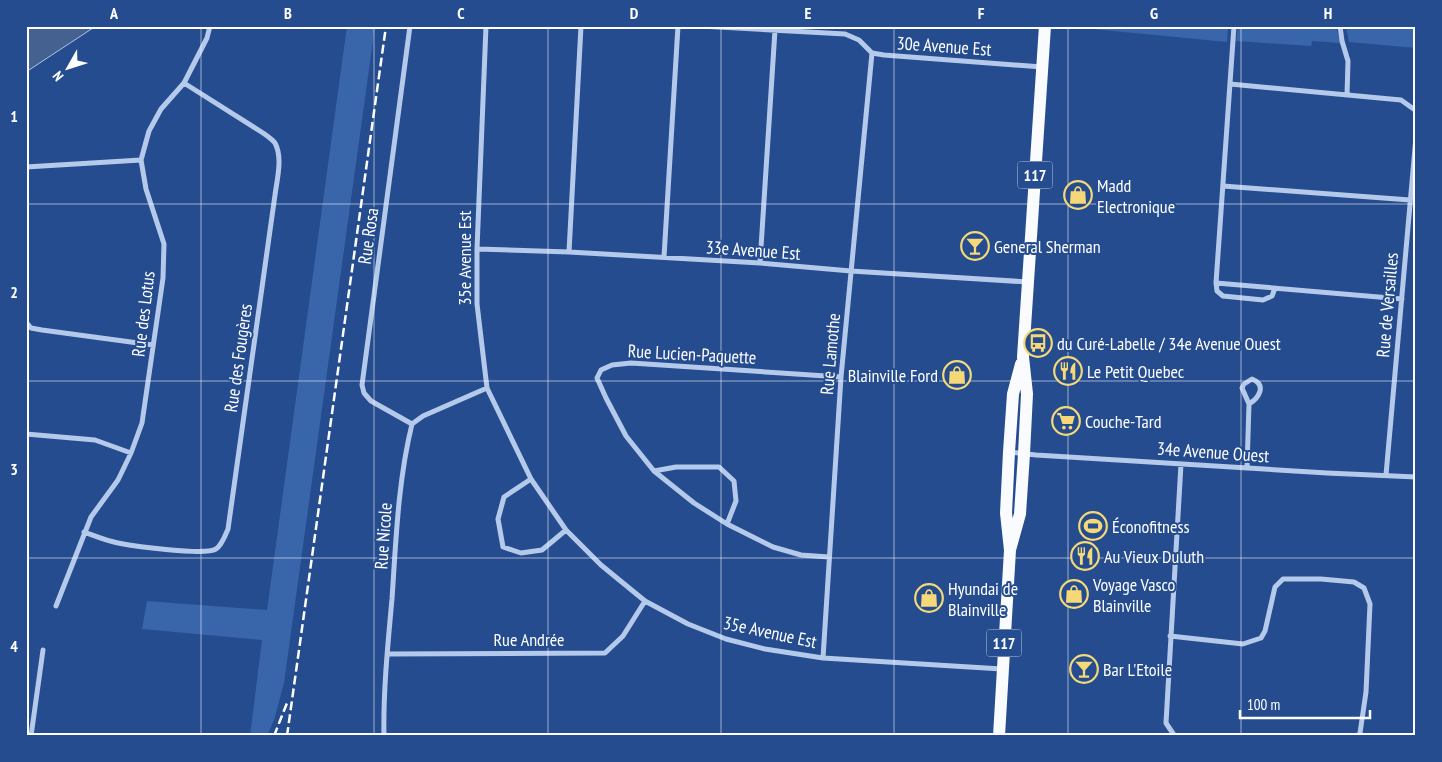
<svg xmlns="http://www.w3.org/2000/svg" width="1442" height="762" font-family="'PT Sans Narrow',sans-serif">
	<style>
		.green { fill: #3965ab }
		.water { fill: #456190; stroke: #a9c4ec }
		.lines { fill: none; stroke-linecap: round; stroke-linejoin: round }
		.street { stroke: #b5caeb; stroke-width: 5 }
		.primary { stroke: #f9fbff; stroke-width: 12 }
		.rail { stroke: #fff; stroke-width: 2.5; stroke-dasharray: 9 4; stroke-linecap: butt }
		.grid { fill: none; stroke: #fff; stroke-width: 1; stroke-opacity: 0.55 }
		.labels { text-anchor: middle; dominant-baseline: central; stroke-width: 4; stroke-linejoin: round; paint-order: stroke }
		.shield { fill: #254c8e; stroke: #bec9dd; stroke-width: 1 }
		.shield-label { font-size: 16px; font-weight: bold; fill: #fff }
		.street-label { font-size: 18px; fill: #fff; stroke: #254c8e }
		.poi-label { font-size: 18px; fill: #fff; stroke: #254c8e; text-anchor: start }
		.neatline { fill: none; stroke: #fff; stroke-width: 2 }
		.grid-label { font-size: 16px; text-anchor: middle; font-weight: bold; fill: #fff }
	</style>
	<rect width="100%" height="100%" fill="#254c8e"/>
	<path class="green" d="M347,26H375L284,683L274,720L267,736H250L262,640L142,629L147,601L267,610Z
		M1082,26H1228L1227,42L1082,28Z
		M1238,26H1336L1340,43L1312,41L1311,46L1236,41Z
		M1346,26H1416V48L1349,42Z"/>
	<path class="water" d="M26,26H96L29,70H26Z"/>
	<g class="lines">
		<path class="street" d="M410,26L362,385L364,393L371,401L412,424
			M486,26L477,249V304L487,388L531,479L566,530L601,565L645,601L688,624L726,639L765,649L823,658L1002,669
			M700,26L845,34L859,40L872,53L884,55L1042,67
			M1234,26L1216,283L1217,291L1223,296L1263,300L1272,296L1275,288
			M1340,26L1342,41L1348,61L1347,95
			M1230,84L1401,100L1415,110L1416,114
			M26,167L141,160
			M1223,186L1410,200
			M477,249L569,252L760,263L851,271L1028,282
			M569,252L581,26
			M664,257L678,26
			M760,263L775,30
			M1216,283L1402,299
			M26,322L31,328L42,330L153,345
			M26,434L95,440L131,453
			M1010,452L1036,455L1327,473L1416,477
			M1247,468L1249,404L1242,388L1244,384L1252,379C1267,385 1259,398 1249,404
			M654,471L676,467H719L734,481L736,501L727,524
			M1386,475L1416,137
			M531,479L504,497L498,519L503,547L521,553L542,550L566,530
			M84,532C95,536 107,541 118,543C134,546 204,556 216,549C222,545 225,536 228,529L275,195C277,179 283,158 275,143C272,139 267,136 263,133L184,83
			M829,557L801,555L773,547L727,524L694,503L654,471L626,436L606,398L597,378L601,370L612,365L631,363L841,377
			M56,606L91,517L118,480L131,453L142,423L163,278L164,244L146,189L141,160L149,131L161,109L184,83L207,38L210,26
			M1170,636L1243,644L1261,638L1265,631L1275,587L1283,579H1321L1354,582L1364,588L1370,604L1366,692L1360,733L1358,736
			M388,654L605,653L623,636L645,601
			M823,658L841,377L872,53
			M31,736L43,650
			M384,736C383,692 388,643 392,599C396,540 398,481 412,424L423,416L487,388
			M1176,736L1174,735L1166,723L1181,464"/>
		<path class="primary" d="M1010,550L1020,514L1024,454L1027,394L1023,357L1045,26
			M999,736L1010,550L1006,513L1009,452L1013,394L1021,364"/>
		<path class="rail" d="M274,736L287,703
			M287,736L386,26"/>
	</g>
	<path class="grid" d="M201,26V736M374,26V736M548,26V736M721,26V736M894,26V736M1068,26V736M1241,26V736M26,204H1416M26,381H1416M26,558H1416"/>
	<defs>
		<symbol id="shop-ring" viewBox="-11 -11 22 22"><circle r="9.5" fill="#254c8e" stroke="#f5d979" stroke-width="1.5"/><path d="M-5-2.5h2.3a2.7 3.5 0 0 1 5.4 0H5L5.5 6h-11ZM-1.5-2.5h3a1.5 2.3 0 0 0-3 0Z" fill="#f5d979"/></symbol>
		<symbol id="bar-ring" viewBox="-11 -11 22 22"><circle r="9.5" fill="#254c8e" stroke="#f5d979" stroke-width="1.5"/><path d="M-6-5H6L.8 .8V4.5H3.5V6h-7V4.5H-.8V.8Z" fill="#f5d979"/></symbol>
		<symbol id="bus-ring" viewBox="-11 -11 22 22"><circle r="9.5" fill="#254c8e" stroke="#f5d979" stroke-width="1.5"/><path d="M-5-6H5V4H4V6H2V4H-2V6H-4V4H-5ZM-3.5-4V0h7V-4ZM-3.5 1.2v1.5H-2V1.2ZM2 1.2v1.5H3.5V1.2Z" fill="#f5d979"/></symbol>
		<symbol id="restaurant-ring" viewBox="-11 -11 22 22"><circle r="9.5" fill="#254c8e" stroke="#f5d979" stroke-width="1.5"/><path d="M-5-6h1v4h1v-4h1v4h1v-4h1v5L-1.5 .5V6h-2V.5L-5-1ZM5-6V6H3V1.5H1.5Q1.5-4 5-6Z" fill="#f5d979"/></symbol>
		<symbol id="supermarket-ring" viewBox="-11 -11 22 22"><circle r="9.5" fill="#254c8e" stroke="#f5d979" stroke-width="1.5"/><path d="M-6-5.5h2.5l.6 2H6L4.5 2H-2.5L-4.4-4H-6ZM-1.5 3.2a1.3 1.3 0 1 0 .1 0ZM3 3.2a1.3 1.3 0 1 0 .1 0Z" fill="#f5d979"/></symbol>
		<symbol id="stadium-ring" viewBox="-11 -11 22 22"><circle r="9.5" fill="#254c8e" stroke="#f5d979" stroke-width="1.5"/><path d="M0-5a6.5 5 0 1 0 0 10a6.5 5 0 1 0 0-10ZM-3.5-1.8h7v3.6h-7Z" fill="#f5d979"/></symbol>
	</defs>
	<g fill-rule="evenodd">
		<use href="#shop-ring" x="1062" y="179" width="32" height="32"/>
		<use href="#bar-ring" x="959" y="230" width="32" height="32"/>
		<use href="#bus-ring" x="1022" y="327" width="32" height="32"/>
		<use href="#restaurant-ring" x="1052" y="355" width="32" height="32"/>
		<use href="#shop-ring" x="941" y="359" width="32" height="32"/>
		<use href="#supermarket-ring" x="1050" y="405" width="32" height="32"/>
		<use href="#stadium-ring" x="1077" y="510" width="32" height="32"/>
		<use href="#restaurant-ring" x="1069" y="540" width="32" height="32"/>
		<use href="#shop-ring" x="1058" y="578" width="32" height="32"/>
		<use href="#shop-ring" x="913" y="582" width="32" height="32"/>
		<use href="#bar-ring" x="1068" y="653" width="32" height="32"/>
	</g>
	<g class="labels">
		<g class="shield">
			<rect x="1017.5" y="161.5" width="35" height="27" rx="4"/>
			<rect x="986.5" y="629.5" width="35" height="27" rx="4"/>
		</g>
		<g class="shield-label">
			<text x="1035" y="175">117</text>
			<text x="1004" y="643">117</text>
		</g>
		<g class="street-label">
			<text transform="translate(944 46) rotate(4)">30e Avenue Est</text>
			<text transform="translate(368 236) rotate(-82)">Rue Rosa</text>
			<text transform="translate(753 250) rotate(4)">33e Avenue Est</text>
			<text transform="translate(464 258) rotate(-90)">35e Avenue Est</text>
			<text transform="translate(1387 305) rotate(-85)">Rue de Versailles</text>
			<text transform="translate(143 314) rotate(-83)">Rue des Lotus</text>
			<text transform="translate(692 354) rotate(3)">Rue Lucien-Paquette</text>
			<text transform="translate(830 354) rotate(-85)">Rue Lamothe</text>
			<text transform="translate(238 358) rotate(-82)">Rue des Fougères</text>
			<text transform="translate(1213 452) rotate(4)">34e Avenue Ouest</text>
			<text transform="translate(383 536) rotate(-86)">Rue Nicole</text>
			<text transform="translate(770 632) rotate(12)">35e Avenue Est</text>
			<text x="529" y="639">Rue Andrée</text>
		</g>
		<g class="poi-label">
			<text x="1097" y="185">Madd<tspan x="1097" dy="21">Electronique</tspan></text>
			<text x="994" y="246">General Sherman</text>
			<text x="1057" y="343">du Curé-Labelle / 34e Avenue Ouest</text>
			<text x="1087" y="371">Le Petit Quebec</text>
			<text x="938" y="375" text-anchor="end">Blainville Ford</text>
			<text x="1085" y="421">Couche-Tard</text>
			<text x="1112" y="526">Éconofitness</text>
			<text x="1104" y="556">Au Vieux Duluth</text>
			<text x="1093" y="584">Voyage Vasco<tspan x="1093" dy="21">Blainville</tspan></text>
			<text x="948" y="588">Hyundai de<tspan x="948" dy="21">Blainville</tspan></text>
			<text x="1103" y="669">Bar L'Etoile</text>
		</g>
	</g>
	<rect width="1442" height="762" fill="none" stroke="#254c8e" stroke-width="55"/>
	<g transform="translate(68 68) rotate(231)" stroke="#254c8e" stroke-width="4" paint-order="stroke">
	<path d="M0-4L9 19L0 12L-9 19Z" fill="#ffffff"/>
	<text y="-8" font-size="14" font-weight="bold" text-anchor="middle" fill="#ffffff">N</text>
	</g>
	<path d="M1240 710v8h130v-8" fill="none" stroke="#ffffff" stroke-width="2.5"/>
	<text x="1247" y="710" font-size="15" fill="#ffffff" stroke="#254c8e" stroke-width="4" paint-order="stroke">100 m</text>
	<rect x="28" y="28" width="1386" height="706" class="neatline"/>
	<g class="grid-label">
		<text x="114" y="19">A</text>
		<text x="288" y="19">B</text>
		<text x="461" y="19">C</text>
		<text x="634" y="19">D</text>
		<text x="808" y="19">E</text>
		<text x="981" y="19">F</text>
		<text x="1154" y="19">G</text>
		<text x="1328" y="19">H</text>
		<text x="14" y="122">1</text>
		<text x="14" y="298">2</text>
		<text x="14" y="475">3</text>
		<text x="14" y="652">4</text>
	</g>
</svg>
